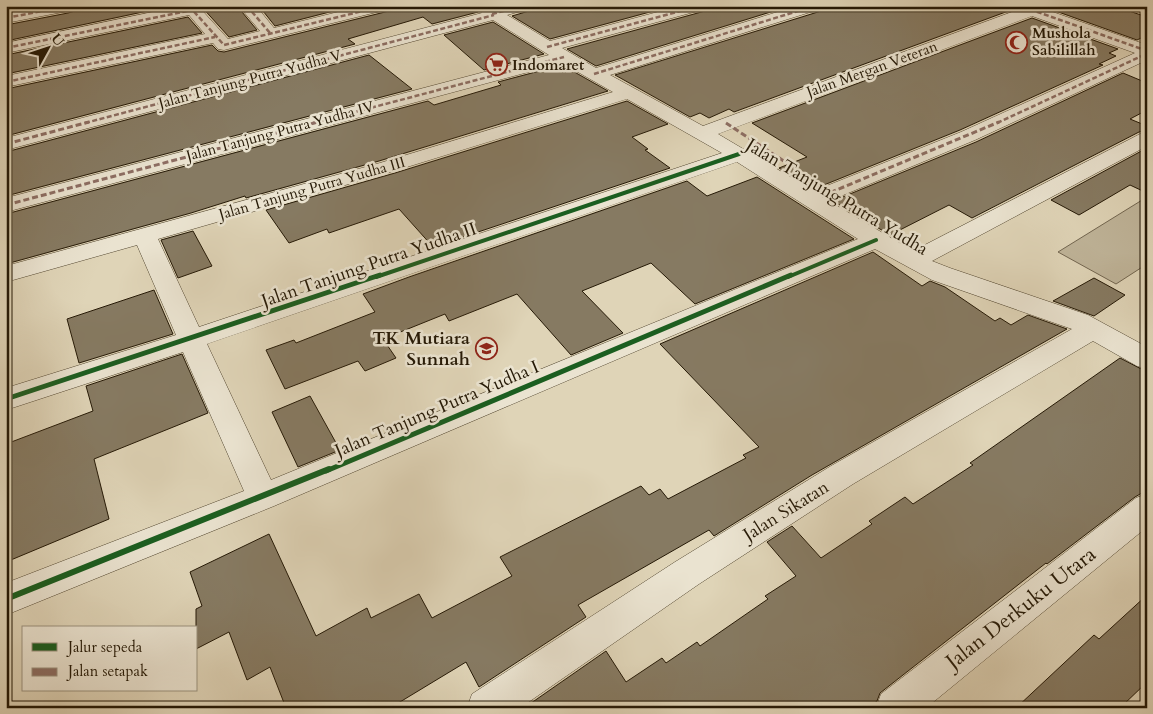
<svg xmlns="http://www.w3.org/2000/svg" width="1153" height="714" font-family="Cardo,serif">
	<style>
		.green { fill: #bfb499; stroke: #726650 }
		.building { fill: #867a62; stroke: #251906 }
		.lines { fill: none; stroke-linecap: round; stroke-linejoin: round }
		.minor-casing { stroke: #544832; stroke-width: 1 }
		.minor { fill: #eae3d0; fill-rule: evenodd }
		.quiet-far1 { stroke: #8d6e63; stroke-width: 2.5; stroke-dasharray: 5 2.5; stroke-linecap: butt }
		.quiet { stroke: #8d6e63; stroke-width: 3; stroke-dasharray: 6 3; stroke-linecap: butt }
		.cycleway-far2-casing { stroke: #eae3d0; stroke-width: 6 }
		.cycleway-far1-casing { stroke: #eae3d0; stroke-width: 8 }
		.cycleway-casing { stroke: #eae3d0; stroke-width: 9 }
		.cycleway-far2 { stroke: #1b5e20; stroke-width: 4 }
		.cycleway-far1 { stroke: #1b5e20; stroke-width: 5 }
		.cycleway { stroke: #1b5e20; stroke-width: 6 }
		.labels { text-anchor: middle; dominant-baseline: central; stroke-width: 5; stroke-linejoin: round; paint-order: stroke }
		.far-poi-label { font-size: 15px; font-weight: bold; fill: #251906; stroke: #eae3d0; text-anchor: start }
		.far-street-label { font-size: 15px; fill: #251906; stroke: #eae3d0 }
		.street-label { font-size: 18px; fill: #251906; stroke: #eae3d0 }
		.poi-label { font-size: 18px; font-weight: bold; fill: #251906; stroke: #eae3d0; text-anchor: end }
		.near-street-label { font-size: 21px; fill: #251906; stroke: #eae3d0 }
	</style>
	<rect width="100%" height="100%" fill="#dfd4b7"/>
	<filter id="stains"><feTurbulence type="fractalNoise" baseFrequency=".004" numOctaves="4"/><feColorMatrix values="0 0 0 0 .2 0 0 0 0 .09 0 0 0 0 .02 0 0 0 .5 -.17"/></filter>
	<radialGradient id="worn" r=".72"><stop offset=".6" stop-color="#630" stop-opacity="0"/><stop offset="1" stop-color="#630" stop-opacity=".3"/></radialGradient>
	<path class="green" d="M1147,197V264L1116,284L1058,252Z"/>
	<path class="building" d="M78,6H171L6,41V25L68,13L75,11Z
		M201,6H237L257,30L229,37Z
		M259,6H353L275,26Z
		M393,6H471L478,12L432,24L423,17L348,39L355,44L6,136V89L212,45L218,51L224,52L389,11Z
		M532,6H672L550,39L512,16L529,11Z
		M709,6H790L596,66L567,49L705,11Z
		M824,6H1022L734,112L729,109L709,118L700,113L690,117L615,75L821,11Z
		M1053,6H1114L1147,17V35L1137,40L1050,9Z
		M188,17L202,33L6,74V55Z
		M1032,18L1118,49L1109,53L1116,56L1099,64L1103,65L960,130L814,189L779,168L807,157L752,123Z
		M493,22L544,54L484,70L444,35Z
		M369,55L412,89L6,196V152Z
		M562,65L608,91L379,161L246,198L245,196L191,213L6,264V214L428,101L434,105L501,85L498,82Z
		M1123,73L1147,83V110L1130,119L1147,126V130L1139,132L972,218L949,205L890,235L833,201L976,142Z
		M627,101L668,124L632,137L648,149L645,150L670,168L433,247L399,209L329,233L327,229L289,243L266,210L395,173Z
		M1147,148V193L1130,185L1079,215L1051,200Z
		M757,177L854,239L695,304L651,263L582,291L623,333L571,355L517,294L449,321L445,314L383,339L396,358L365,371L358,361L285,389L266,350L294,340L296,343L375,312L363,294L409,277L687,181L707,196Z
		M193,231L212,266L178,278L161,240Z
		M873,252L922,286L930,281L945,287L995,321L1000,318L1011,325L1028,315L1067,329L812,475L714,536L709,530L578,605L586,617L479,687L466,662L390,708H286L270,667L247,680L229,632L196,649V609L202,606L190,572L269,534L316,636L367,608L371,618L419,594L432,618L512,576L500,557L641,486L649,495L660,489L668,499L746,458L743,455L759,447L660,344Z
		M1094,278L1125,295L1094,316L1053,301Z
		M154,290L173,334L79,363L67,319Z
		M182,354L208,413L94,459L109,519L6,562V444L93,411L86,386Z
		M1120,358L1147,372V490L1135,497L1047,564L1046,563L880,693L877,701L868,708H524L606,651L626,682L662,658L666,663L697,642L700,646L768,599L765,596L796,576L767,542L792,526L821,558L872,524L869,521L905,497L913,504L973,465L970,463Z
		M310,396L340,450L298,467L272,412Z
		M1147,595V682L1120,708H1016L1094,635L1099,639Z"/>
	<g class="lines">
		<defs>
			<path id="minor" d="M42,6H76L74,9L68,11L6,23V13Z
				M181,6H198L228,39L260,31L239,6H256L274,28L362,6H391L389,9L224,50L218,49L213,43L6,87V76L205,34L189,15L6,53V43Z
				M473,6H493L496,8L530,6L528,9L507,15L550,41L680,6H707L705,9L562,48L596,68L797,6H822L820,9L610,75L703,126L1028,6H1051L1047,10L1147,45V60L975,140L829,201L913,251L1140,134L1147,132V146L932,261L950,268L1088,315L1147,347V369L1137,366L1093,341L853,484L699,584L520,708H467L472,694L675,562L831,466L1072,329L932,280L875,249L274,506L6,615V583L244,491L183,352L6,410V388L176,335L137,245L6,282V266L380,163L613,92L562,63L6,212V198L549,55L493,20L6,150V138L482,13ZM1032,16L1135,53L961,132L814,191L718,134ZM627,99L722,153L199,327L158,239L394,171ZM737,162L858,239L271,480L207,344Z
				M1147,494V527L926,708H876L881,694L1136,498Z"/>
		</defs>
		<use href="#minor" class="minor-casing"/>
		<use href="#minor" class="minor"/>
		<path class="quiet-far1" d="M189,6L224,45L383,6
			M247,6L270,33
			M492,14L522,6
			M6,18L68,6
			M547,47L699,6
			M6,48L192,10
			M594,74L814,6
			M6,82L215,37
			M85,123L494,15
			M313,123L564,57
			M997,123L1146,54L1145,51L1139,48L1032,10"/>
		<path class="quiet" d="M726,123L831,192
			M6,144L89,122
			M822,196L999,122
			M6,205L318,122"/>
		<defs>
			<path id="cycleway-far2" d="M376,277L739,154
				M788,277L876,240"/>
			<path id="cycleway-far1" d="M6,399L380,275
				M326,471L791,275"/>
			<path id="cycleway" d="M6,599L329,469"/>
		</defs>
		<use href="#cycleway-far2" class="cycleway-far2-casing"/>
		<use href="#cycleway-far1" class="cycleway-far1-casing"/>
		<use href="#cycleway" class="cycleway-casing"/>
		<use href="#cycleway-far2" class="cycleway-far2"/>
		<use href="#cycleway-far1" class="cycleway-far1"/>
		<use href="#cycleway" class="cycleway"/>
	</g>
	<defs>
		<symbol id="mosque-ring" viewBox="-11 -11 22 22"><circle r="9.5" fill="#eae3d0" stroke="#8f2418" stroke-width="1.5"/><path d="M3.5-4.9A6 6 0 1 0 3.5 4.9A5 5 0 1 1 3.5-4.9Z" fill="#8f2418"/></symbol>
		<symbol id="supermarket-ring" viewBox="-11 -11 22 22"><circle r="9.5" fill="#eae3d0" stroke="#8f2418" stroke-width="1.5"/><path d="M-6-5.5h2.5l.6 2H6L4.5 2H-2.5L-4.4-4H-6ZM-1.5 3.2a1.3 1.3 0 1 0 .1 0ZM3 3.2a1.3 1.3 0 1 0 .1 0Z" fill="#8f2418"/></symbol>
		<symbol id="school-ring" viewBox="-11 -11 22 22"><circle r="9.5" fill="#eae3d0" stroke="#8f2418" stroke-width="1.5"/><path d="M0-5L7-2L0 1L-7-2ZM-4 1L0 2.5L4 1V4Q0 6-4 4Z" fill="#8f2418"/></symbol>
	</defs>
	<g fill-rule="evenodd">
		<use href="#mosque-ring" x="1004" y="30" width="25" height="25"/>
		<use href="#supermarket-ring" x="484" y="52" width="25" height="25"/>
		<use href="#school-ring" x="474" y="336" width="25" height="25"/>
	</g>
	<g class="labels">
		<g class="far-poi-label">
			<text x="1032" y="33">Mushola<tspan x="1032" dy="17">Sabilillah</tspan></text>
			<text x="512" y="65">Indomaret</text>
		</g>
		<g class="far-street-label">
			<text transform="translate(872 69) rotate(-20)">Jalan Mergan Veteran</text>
			<text transform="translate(250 79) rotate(-15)">Jalan Tanjung Putra Yudha V</text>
			<text transform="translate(280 131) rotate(-15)">Jalan Tanjung Putra Yudha IV</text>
			<text transform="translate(312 188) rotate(-16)">Jalan Tanjung Putra Yudha III</text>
		</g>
		<g class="street-label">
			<text transform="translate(837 197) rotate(31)">Jalan Tanjung Putra Yudha</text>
			<text transform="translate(369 265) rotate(-19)">Jalan Tanjung Putra Yudha II</text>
			<text transform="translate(437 409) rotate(-23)">Jalan Tanjung Putra Yudha I</text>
			<text transform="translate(786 511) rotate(-32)">Jalan Sikatan</text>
		</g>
		<g class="poi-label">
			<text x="470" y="338">TK Mutiara<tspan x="470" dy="21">Sunnah</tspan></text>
		</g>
		<g class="near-street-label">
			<text transform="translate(1021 608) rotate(-38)">Jalan Derkuku Utara</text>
		</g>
	</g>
	<rect width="1153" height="714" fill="none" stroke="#dfd4b7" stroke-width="25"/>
	<rect x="8" y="8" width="1138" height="699" fill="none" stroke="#251906" stroke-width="2.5"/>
	<rect x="12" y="12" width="1128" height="689" fill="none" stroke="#251906"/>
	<rect x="22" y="626" width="175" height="65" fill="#eae3d0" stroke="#9b927f"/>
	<rect x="32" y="643" width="25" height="8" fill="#1b5e20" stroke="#9b927f"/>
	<text x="68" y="652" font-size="15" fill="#251906">Jalur sepeda</text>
	<rect x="32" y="668" width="25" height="8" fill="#8d6e63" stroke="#9b927f"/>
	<text x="68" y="676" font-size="15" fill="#251906">Jalan setapak</text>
	<g transform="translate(48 48) rotate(50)" stroke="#eae3d0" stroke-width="4" paint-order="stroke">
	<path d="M0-4L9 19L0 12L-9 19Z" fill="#251906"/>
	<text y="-8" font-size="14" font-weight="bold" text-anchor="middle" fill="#251906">U</text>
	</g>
	<rect width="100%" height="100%" filter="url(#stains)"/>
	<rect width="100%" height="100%" fill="url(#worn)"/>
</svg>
